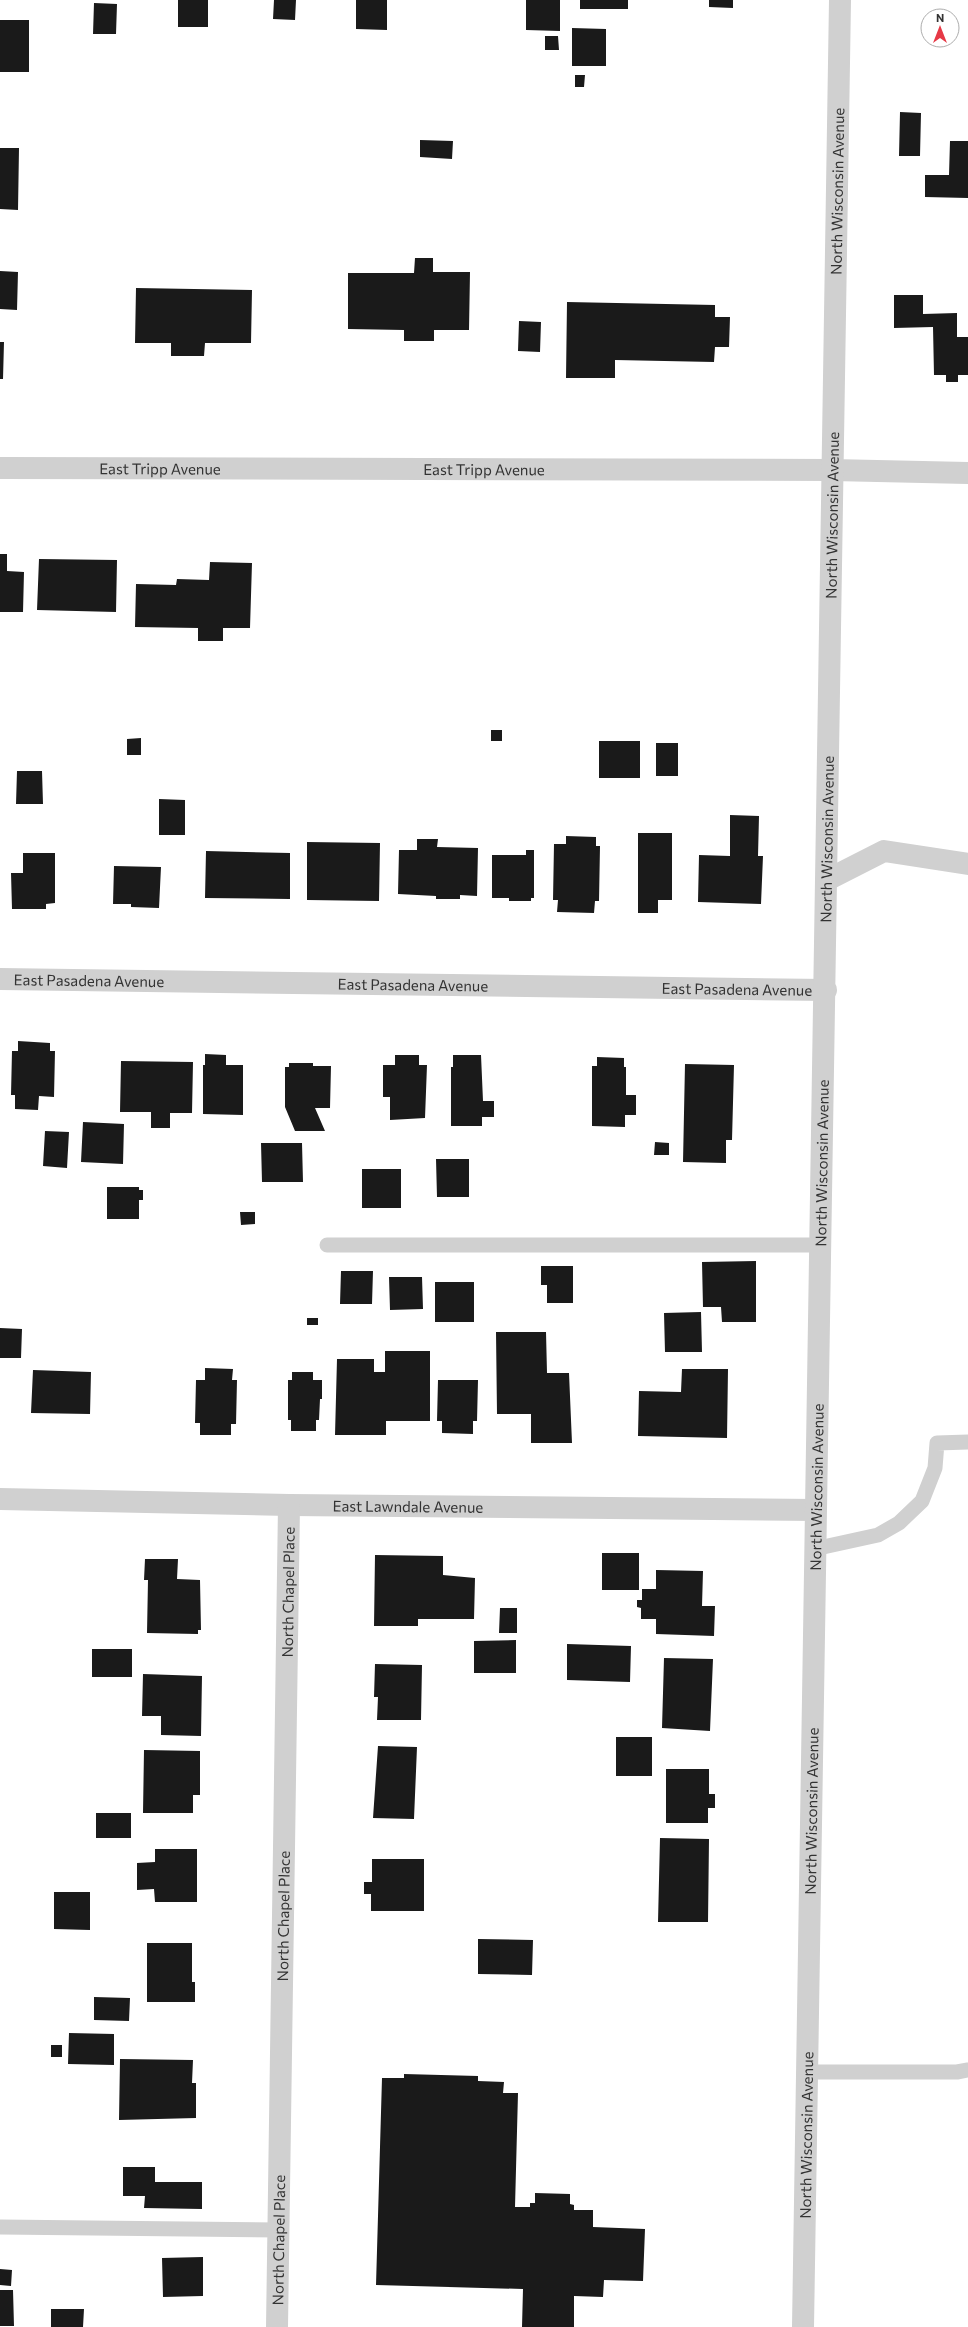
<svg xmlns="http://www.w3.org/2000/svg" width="968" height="2327" font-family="Commissioner,sans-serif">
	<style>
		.building { fill: #1a1a1a }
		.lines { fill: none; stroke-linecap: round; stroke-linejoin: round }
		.service { stroke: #d0d0d0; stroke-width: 15 }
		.minor { stroke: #d0d0d0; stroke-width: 22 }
		.tertiary { stroke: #d0d0d0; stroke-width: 22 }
		.labels { text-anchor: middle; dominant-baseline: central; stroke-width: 4; stroke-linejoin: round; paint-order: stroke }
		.street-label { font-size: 15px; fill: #333; stroke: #fff }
	</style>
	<rect width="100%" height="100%" fill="#fff"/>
	<path class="building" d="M178,0H208V27H178Z
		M274,0H296L295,20L273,19Z
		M356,0H387V30L356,29Z
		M526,0H560V31L526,30Z
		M580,0H628V9H580Z
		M709,0H733V8L709,7Z
		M94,3L117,4L116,34H93Z
		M0,20H29V72H0Z
		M572,28L606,29V66H572Z
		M545,36H558L559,50H545Z
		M575,75H585L584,87H575Z
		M900,112L921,113L920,156H899Z
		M420,140L453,141L452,159L420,157Z
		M950,141H968V198L925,197V175H949Z
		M0,148H19L18,210L0,209Z
		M415,258H433V272H470L469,330H434V341H404V330L348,329V273H414Z
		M0,271L18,272L17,310L0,309Z
		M136,288L252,290L251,343H205L204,356H171V343H135Z
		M894,295H923V314L957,313V337H968V375H958V382H946V375H934L933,327L894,328Z
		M567,302L715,305V317H730L729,347H715L714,362L615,360V378H566Z
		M519,321L541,322L540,352L518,351Z
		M0,342H4L3,379H0Z
		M0,554H7V571L24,572L23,612H0Z
		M39,559L117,560L116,612L37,610Z
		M210,562L252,563L250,628H223V641H198V628L135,627L136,584L176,585L177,579L209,580Z
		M491,730H502V741H491Z
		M141,738V755H127V739Z
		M599,741H640V778H599Z
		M656,743H678V776H656Z
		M17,771H42L43,804H16Z
		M159,799L185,800V835H159Z
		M730,815L759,816L758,856H763L761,904L698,902L699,855L730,856Z
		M638,833H672V900H658V913H638Z
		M566,836L596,837V846H600L599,901H595L594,913L557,912L558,900H553L554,844H566Z
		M417,839H438L437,847L478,848L477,896L460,895V899H436V896L398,894L399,850H417Z
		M307,842L380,843L379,901L307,900Z
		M526,850H534V898H531V901H509V898H492V855H526Z
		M206,851L290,853V899L205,898Z
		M23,853H55V903L46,904V909H12L11,873H23Z
		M114,866L161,867L159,908L131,907V904H113Z
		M18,1041L50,1043V1051H55L54,1097L39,1096L38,1110L15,1109V1095H11L12,1051H18Z
		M205,1054L226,1055V1065H243V1115L203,1114V1065H205Z
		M395,1055H419V1065H427L425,1118L390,1120V1097H383V1065H395Z
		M453,1055H481L483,1101H494V1117H482V1126H451V1067H453Z
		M597,1057L624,1058V1067H626V1095H636V1115H625V1127L592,1126V1066H597Z
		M121,1061L193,1062L192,1113H170V1128H151V1112H120Z
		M289,1063H313V1066H331L330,1108H315L325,1131H295L285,1107V1067H289Z
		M685,1064L734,1065L732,1140H726V1163L683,1162Z
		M83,1122L124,1124L123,1164L81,1162Z
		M45,1131L69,1132L67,1168L43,1166Z
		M655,1142L669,1143V1155H654Z
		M261,1143H302L303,1182H262Z
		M436,1159H469V1197H437Z
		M362,1169H401V1208H362Z
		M107,1187H139V1190H143V1200H139V1219H107Z
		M240,1212H255V1224L241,1225Z
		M756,1261V1322H722L721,1307H703L702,1262Z
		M541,1266H573V1303H547V1285H541Z
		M341,1271H373L372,1304H340Z
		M389,1277H422L423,1309L390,1310Z
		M435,1282H474V1322H435Z
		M701,1312L702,1352H665L664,1313Z
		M307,1318H318V1325H307Z
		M0,1328L22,1329L21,1358H0Z
		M496,1332H546L547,1373H569L572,1443H531V1414H497Z
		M385,1351H430V1421H386V1435H335L337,1359H374V1372H385Z
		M205,1368L233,1369L232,1380H237L236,1424H231V1435H200V1423H195L196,1380H205Z
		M682,1369H728L727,1438L638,1436L639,1391L681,1392Z
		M33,1370L91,1372L90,1414L31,1413Z
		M292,1372H313V1380H322V1399H320L319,1420H316V1431H291V1420H288V1380H292Z
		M438,1380H478L477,1421H473V1434L442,1433V1421H437Z
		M602,1553H639V1590H602Z
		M375,1555L443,1556V1575L475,1578L474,1619H418V1626H374Z
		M145,1559H178L177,1579L200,1580L201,1630H198V1634L147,1633L148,1580H144Z
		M656,1570L703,1571L702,1606H715L714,1636L656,1634V1619H641V1608L637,1607V1600H642V1589H656Z
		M500,1608H517V1633H499Z
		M516,1640V1673H474V1641Z
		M567,1644L631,1646L630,1682L567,1680Z
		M92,1649H132V1677H92Z
		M664,1658L713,1659L710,1731L662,1728Z
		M375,1664L422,1665L421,1720H377L378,1697H374Z
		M143,1674L202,1676L201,1736L161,1735V1716H142Z
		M616,1737H652V1776H616Z
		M378,1746L417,1747L414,1819L373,1818Z
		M144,1750L200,1751V1795H193V1813H143Z
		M666,1769H709V1794H715V1808H708V1823H666Z
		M96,1813H131V1838H96Z
		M660,1838L709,1839L708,1922H658Z
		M155,1849H197V1902H155L154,1889L137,1890V1863L155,1862Z
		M372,1859H424V1911H371V1894H364V1882H372Z
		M54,1892H90V1930L54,1929Z
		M478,1939L533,1940L532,1975L478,1974Z
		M147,1943H192V1982H195V2002H147Z
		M94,1997L130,1998L129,2021L94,2020Z
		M69,2033L114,2034V2065L68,2064Z
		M51,2045H62V2057H51Z
		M120,2059L193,2060L192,2083H196V2118L119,2120Z
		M404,2074L478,2076V2081L504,2082L503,2093H518L515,2207H530V2203H535V2193L570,2194V2204L574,2205V2210H593V2227L645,2229L643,2281L604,2280L603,2297L574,2296V2327H522L523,2289L376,2285L382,2078H404Z
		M123,2167H155V2182H202V2209L144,2208L145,2196H123Z
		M203,2257V2296L163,2297L162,2258Z
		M0,2269L12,2270L11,2286L0,2285Z
		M0,2290H13L14,2326H0Z
		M51,2309H84L83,2327H51Z"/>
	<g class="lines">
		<path class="service" d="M327,1245H820
			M814,1549L878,1535L899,1523L922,1501L935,1468L937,1443L968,1442
			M807,2072H957L968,2070
			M0,2227L279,2230"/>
		<g class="minor">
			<path id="s1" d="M0,468L832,470L968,473"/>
			<path d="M827,880L884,851L968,864"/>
			<path id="s2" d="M0,979L826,990"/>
			<path id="s3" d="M0,1499L289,1505L815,1510"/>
			<path id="s4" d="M277,2327L289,1505"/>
		</g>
		<path class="tertiary" id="s5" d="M803,2327L840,0"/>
	</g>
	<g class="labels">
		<g class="street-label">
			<text stroke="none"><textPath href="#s5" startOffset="2136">North Wisconsin Avenue</textPath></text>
			<text stroke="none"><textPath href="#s1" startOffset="160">East Tripp Avenue</textPath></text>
			<text stroke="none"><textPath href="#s1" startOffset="484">East Tripp Avenue</textPath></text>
			<text stroke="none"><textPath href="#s5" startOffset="1812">North Wisconsin Avenue</textPath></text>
			<text stroke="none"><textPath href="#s5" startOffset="1488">North Wisconsin Avenue</textPath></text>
			<text stroke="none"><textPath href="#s2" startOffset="89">East Pasadena Avenue</textPath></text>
			<text stroke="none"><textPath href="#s2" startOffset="413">East Pasadena Avenue</textPath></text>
			<text stroke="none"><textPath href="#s2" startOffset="737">East Pasadena Avenue</textPath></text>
			<text stroke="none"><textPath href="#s5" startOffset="1164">North Wisconsin Avenue</textPath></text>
			<text stroke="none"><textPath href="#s5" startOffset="840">North Wisconsin Avenue</textPath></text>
			<text stroke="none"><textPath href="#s3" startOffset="408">East Lawndale Avenue</textPath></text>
			<text stroke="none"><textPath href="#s4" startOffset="735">North Chapel Place</textPath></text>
			<text stroke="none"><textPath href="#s5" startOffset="516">North Wisconsin Avenue</textPath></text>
			<text stroke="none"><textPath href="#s4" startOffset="411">North Chapel Place</textPath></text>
			<text stroke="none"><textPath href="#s5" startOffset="192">North Wisconsin Avenue</textPath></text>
			<text stroke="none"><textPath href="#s4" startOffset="87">North Chapel Place</textPath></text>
		</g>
	</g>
	<g transform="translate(940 28)"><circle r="19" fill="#ffffff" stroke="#adadad"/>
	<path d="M0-3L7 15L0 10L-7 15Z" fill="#e63946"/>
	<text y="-6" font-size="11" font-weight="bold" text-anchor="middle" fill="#333333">N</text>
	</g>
</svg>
